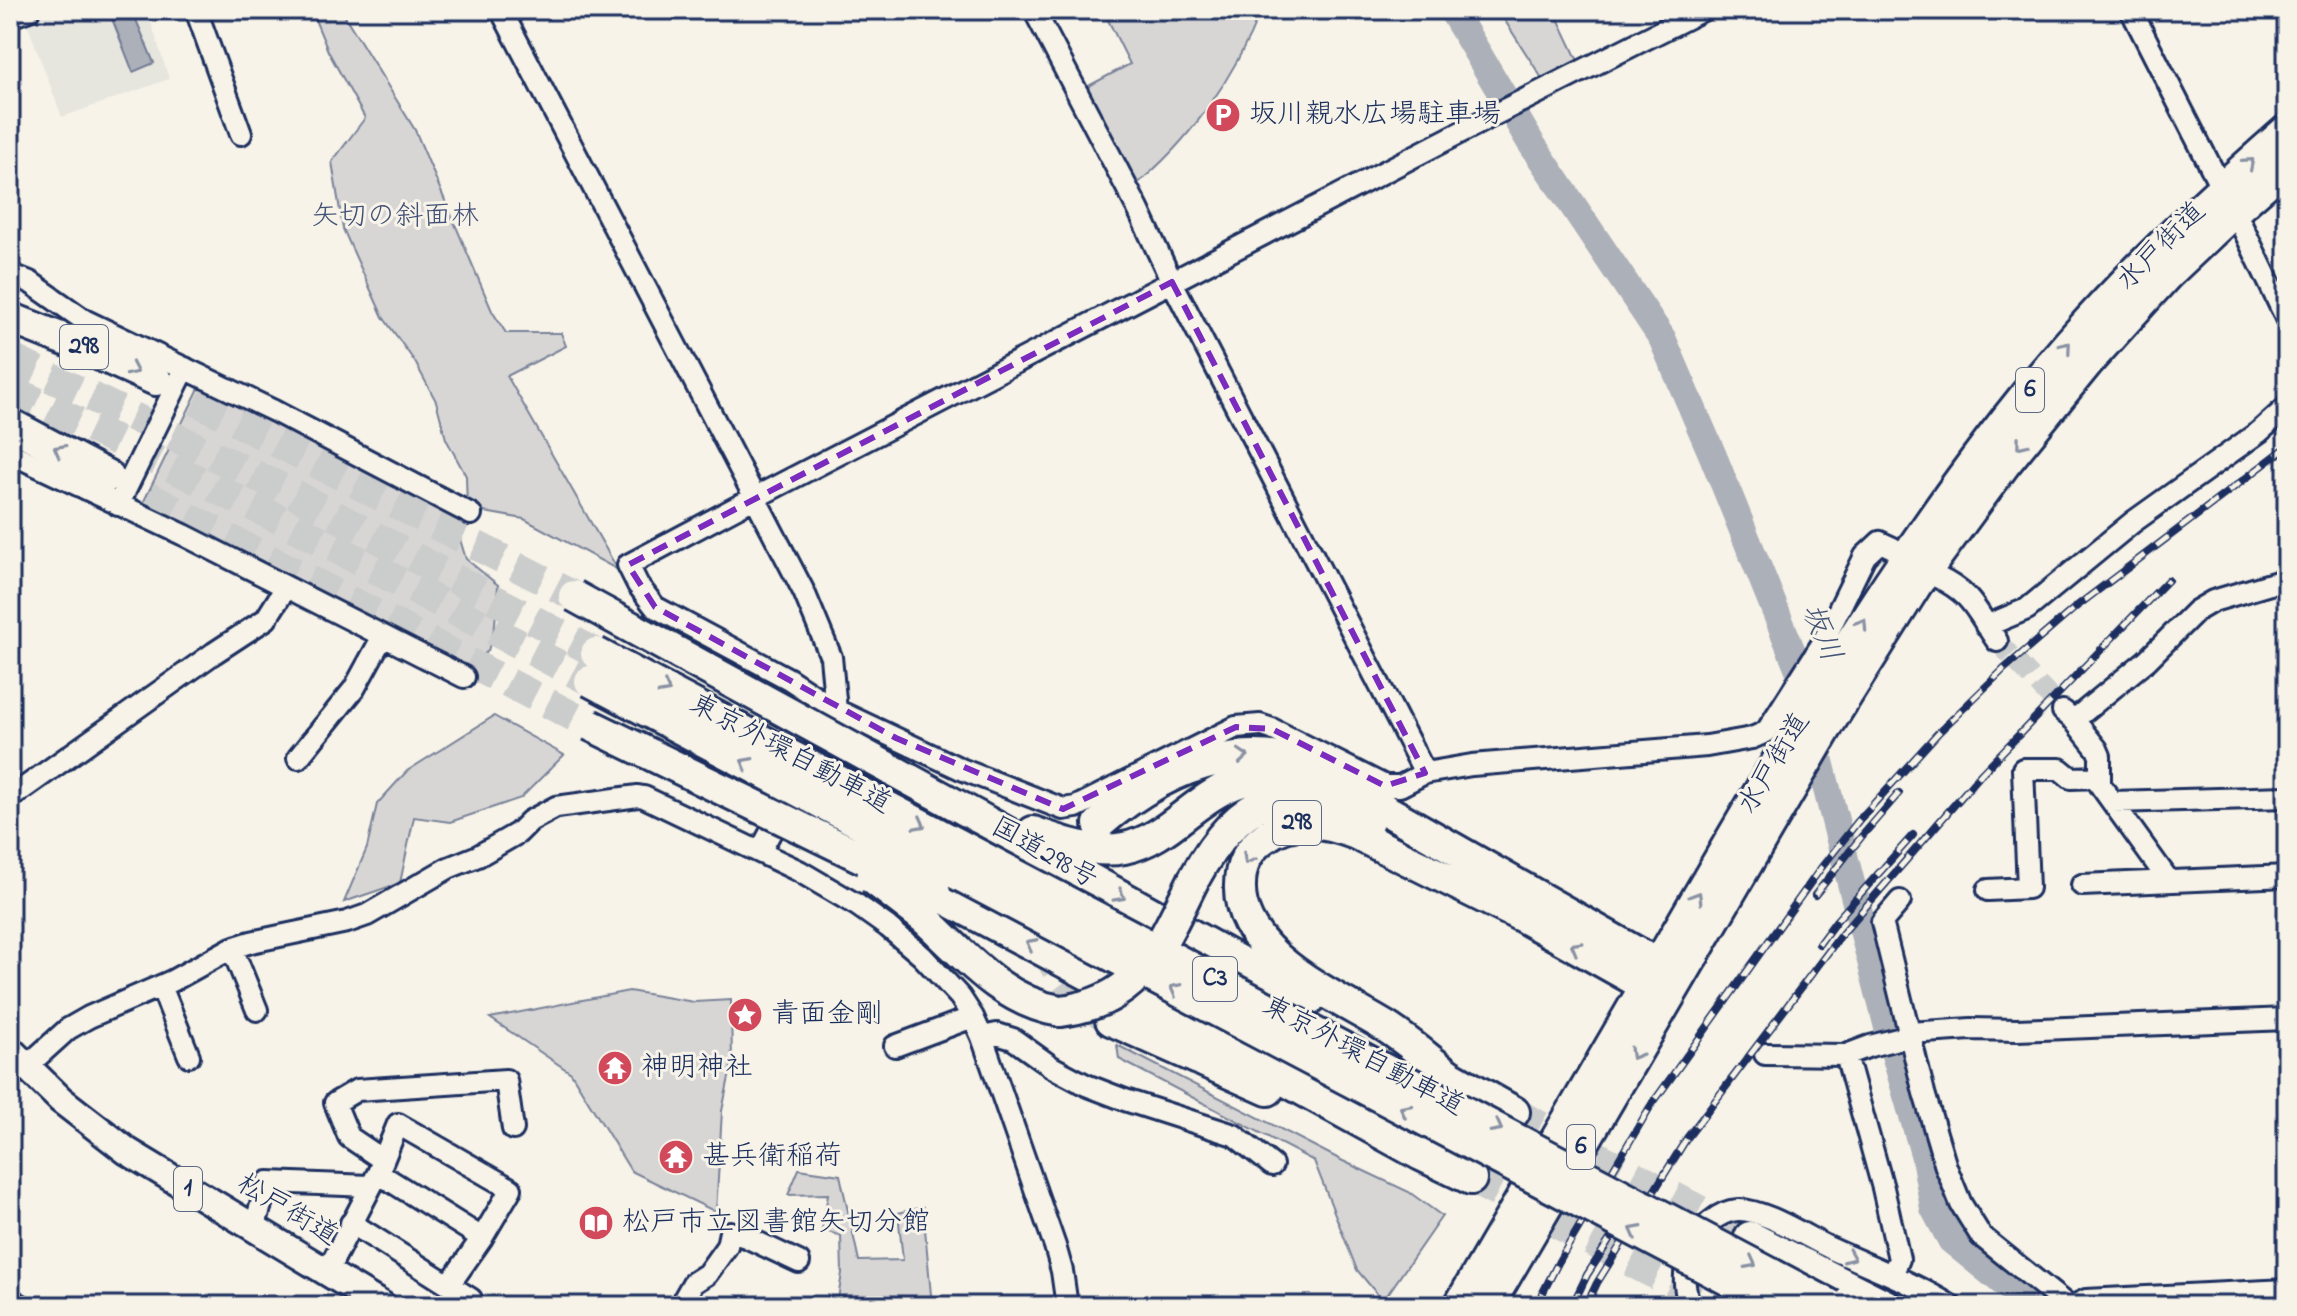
<svg xmlns="http://www.w3.org/2000/svg" width="2297" height="1316" font-family="'Indie Flower','Klee One',sans-serif">
	<style>
		.built { fill: #e6e5de }
		.green { fill: #d7d6d4; stroke: #798299; stroke-width: 2 }
		.water { fill: #acb0b9; stroke: #727c95; stroke-width: 2 }
		.lines { fill: none; stroke-linecap: round; stroke-linejoin: round }
		.river { stroke: #acb0b9; stroke-width: 28 }
		.minor-tunnel { stroke: #cbcccc; stroke-width: 20; stroke-dasharray: 20 10; stroke-linecap: butt }
		.highway-tunnel { stroke: #cbcccc; stroke-width: 30; stroke-dasharray: 30 15; stroke-linecap: butt }
		.minor-casing { stroke: #1b2f5e; stroke-width: 26 }
		.major-casing { stroke: #1b2f5e; stroke-width: 32 }
		.highway-casing { stroke: #1b2f5e; stroke-width: 36 }
		.minor { stroke: #f7f3e8; stroke-width: 20 }
		.major { stroke: #f7f3e8; stroke-width: 26 }
		.highway { stroke: #f7f3e8; stroke-width: 30 }
		.rail-casing { stroke: #1b2f5e; stroke-width: 8 }
		.rail { stroke: #f7f3e8; stroke-width: 5; stroke-dasharray: 15; stroke-linecap: butt }
		.highway-bridge-casing { stroke: #1b2f5e; stroke-width: 36; stroke-linecap: butt }
		.highway-bridge { stroke: #f7f3e8; stroke-width: 30 }
		.oneway { stroke: #8991a3 }
		.marked { fill: none; stroke: #7b2cbf; stroke-width: 6; stroke-dasharray: 16 10; stroke-linejoin: round }
		.labels { text-anchor: middle; dominant-baseline: central; stroke-width: 6; stroke-linejoin: round; paint-order: stroke }
		.shield { fill: #f7f3e8; stroke: #5d6a87; stroke-width: 2 }
		.shield-label { font-size: 26px; font-weight: bold; fill: #1b2f5e }
		.poi-label { font-size: 28px; fill: #1b2f5e; stroke: #f7f3e8; text-anchor: start }
		.park-label { font-size: 28px; fill: #415076; stroke: #f7f3e8 }
		.street-label { font-size: 28px; fill: #1b2f5e; stroke: #f7f3e8 }
		.water-label { font-size: 30px; font-style: italic; fill: #465679; stroke: #f7f3e8 }
	</style>
	<rect width="100%" height="100%" fill="#f7f3e8"/>
	<filter id="ink" filterUnits="userSpaceOnUse"><feTurbulence type="fractalNoise" baseFrequency=".0125" numOctaves="2"/><feDisplacementMap in="SourceGraphic" scale="16" xChannelSelector="R" yChannelSelector="G"/><feConvolveMatrix kernelMatrix="1 2 1 2 8 2 1 2 1" color-interpolation-filters="sRGB"/></filter>
	<g filter="url(#ink)">
		<path class="built" d="M22,10H147L169,79L62,117Z"/>
		<path class="green" d="M311,10H341L415,130L492,311L506,333H561L566,346L507,376L618,570L524,519L467,509L466,476L446,439L436,401L415,362L383,317L343,229L332,162L365,118L328,51Z
			M1113,10H1261C1234,78 1189,143 1132,188L1081,90L1130,64L1105,14Z
			M1498,10H1554L1580,65L1545,83Z
			M201,384L452,513L466,559L498,585L495,624L488,651L464,669L213,536L169,519L142,505Z
			M494,716L564,755L521,798L450,822L414,817L400,883L344,902L367,848L377,804L407,771Z
			M629,991L694,1002L731,1000L732,1063L722,1111L716,1212L631,1171L571,1073L490,1018Z
			M1117,1045L1343,1161L1409,1192L1442,1216L1383,1301L1357,1270L1314,1161L1119,1059Z
			M799,1169L840,1175L859,1261L903,1260L898,1213L923,1207L932,1306H837L842,1273L841,1236L822,1230L828,1194L788,1195Z"/>
		<path class="water" d="M126,10H132L154,63L133,72L111,16Z"/>
		<g class="lines">
			<path class="river" d="M1452,10L1531,143L1662,338L1713,456L1817,714L1819,758L1894,1051L1925,1157L1934,1208L1951,1240L2032,1306"/>
			<path class="minor-tunnel" d="M1997,641L2063,711"/>
			<path class="highway-tunnel" d="M10,358L294,494L596,653
				M156,380L574,596
				M10,389L287,523L590,681
				M108,476L590,725
				M1044,942C1055,976 1076,999 1106,1017
				M1514,1112L1750,1237
				M1471,1179L1716,1306"/>
			<defs>
				<path id="minor" d="M196,10L241,134
					M501,10L804,592L831,657L836,710L760,852
					M1034,10L1138,209L1172,282L1425,773
					M1703,10L1494,115L754,498L628,565L638,585L655,607L789,679L836,710L961,769L1063,809L1076,807L1236,727L1260,725L1272,729L1385,786H1400L1425,773L1472,765L1707,746L1752,738L1766,732L1822,644L1865,556L1880,542L1893,548
					M2131,10L2216,177
					M10,17L29,10
					M2239,220L2287,320
					M10,274L30,282L84,320L274,411L471,514
					M10,453L184,535L464,677
					M118,505L185,368
					M1937,577C1973,594 1976,611 1997,641
					M1986,626L2027,609L2133,522L2259,432L2287,407
					M2063,711L2074,720L2097,749L2100,756V785L2169,881
					M2074,720L2147,660L2196,611L2213,601L2287,579
					M298,758L354,689L383,636
					M10,798L214,653L266,619L286,587
					M2113,802L2287,797
					M2082,885L2287,876
					M1988,890L2028,888L2023,769H2060L2071,778L2100,777
					M1900,901L1882,922L1924,1093L1946,1167L1961,1204L1981,1236L2068,1306
					M232,948L257,1010
					M161,986L189,1056
					M1909,1033L1971,1029L2017,1030L2287,1019
					M982,1037L997,1034L1013,1039L1052,1067L1086,1085L1125,1100L1234,1135L1272,1165
					M895,1046L973,1017
					M1765,1054L1846,1055L1870,1046L1910,1036
					M1846,1055L1883,1188L1899,1259L1892,1275
					M27,1066L68,1029L89,1017L172,981L232,948L251,942L347,922L367,915L448,868L478,856L518,833L530,821L556,807L638,796L644,797L799,871L857,905L888,927L922,956L960,997L973,1017L982,1037L1055,1246L1062,1271L1067,1306
					M383,1160L349,1137L335,1103L357,1090L506,1080L513,1129
					M378,1173L482,1238
					M351,1223L471,1299
					M254,1228L268,1182L370,1186
					M327,1272L378,1173L398,1124L511,1189L482,1238L449,1285
					M10,1299L22,1306
					M680,1306L693,1283L707,1274L727,1246L730,1232L746,1237L799,1262
					M1690,1306C1682,1285 1683,1267 1692,1247C1699,1229 1718,1211 1738,1210C1765,1209 1809,1239 1834,1250C1874,1268 1914,1283 1951,1306
					M2073,1306L2086,1300L2287,1290"/>
				<path id="major" d="M10,1050L61,1100L127,1151L383,1306"/>
				<path id="highway" d="M10,318L78,345L156,380
					M10,424L108,476
					M978,817L1309,1000
					M1099,824C1170,763 1264,726 1347,788L1657,964L1669,980
					M1033,832C1061,842 1094,854 1124,848C1165,840 1189,805 1225,788C1251,775 1283,773 1311,779
					M1195,877C1237,800 1287,773 1368,821
					M935,893L1243,1057L1421,1155L1471,1179
					M924,918C965,956 1003,1002 1060,1011
					M1111,1020L1268,1090
					M1433,1066L1514,1112
					M1449,1075C1428,1059 1408,1041 1386,1027C1336,996 1237,955 1240,885C1240,866 1248,849 1264,838C1293,816 1325,822 1356,834L1523,917L1644,985L1664,986
					M1750,1237L1887,1306
					M1459,1306C1549,1151 1639,996 1730,841C1832,668 1936,495 2069,343C2136,266 2210,197 2287,130
					M1488,1306L1830,722L1918,582L2004,465L2088,362L2168,274L2239,207L2287,165"/>
			</defs>
			<use href="#minor" class="minor-casing"/>
			<use href="#major" class="major-casing"/>
			<use href="#highway" class="highway-casing"/>
			<use href="#minor" class="minor"/>
			<use href="#major" class="major"/>
			<use href="#highway" class="highway"/>
			<defs>
				<path id="rail" d="M1815,895L1862,836L1899,793
					M1819,944L1836,921L1913,835
					M1536,1306L1559,1261L1650,1107L1821,868L1859,820L1938,733L2004,669L2077,606L2287,447
					M1572,1306L1587,1275L1620,1224
					M1586,1306L1597,1283L1687,1138L1841,935L1982,773L2168,580"/>
			</defs>
			<use href="#rail" class="rail-casing"/>
			<use href="#rail" class="rail"/>
			<defs>
				<path id="highway-bridge" d="M574,596L978,817
					M596,653L1832,1306
					M590,681L1778,1306
					M590,725L935,893
					M872,878L924,918
					M1060,1011C1143,1002 1161,943 1195,877"/>
			</defs>
			<use href="#highway-bridge" class="highway-bridge-casing"/>
			<use href="#highway-bridge" class="highway-bridge"/>
		</g>
		<defs><path id="oneway-chevron" d="M-2-3.5L2.5 0L-2 3.5" fill="none" stroke-width="1.6" stroke-linecap="round" stroke-linejoin="round" transform="scale(2)"/></defs>
		<g class="oneway">
			<use href="#oneway-chevron" transform="translate(2249 163) rotate(-41)"/>
			<use href="#oneway-chevron" transform="translate(2066 347) rotate(-50)"/>
			<use href="#oneway-chevron" transform="translate(133 370) rotate(25)"/>
			<use href="#oneway-chevron" transform="translate(2021 444) rotate(129)"/>
			<use href="#oneway-chevron" transform="translate(59 450) rotate(-152)"/>
			<use href="#oneway-chevron" transform="translate(1862 624) rotate(-57)"/>
			<use href="#oneway-chevron" transform="translate(665 689) rotate(28)"/>
			<use href="#oneway-chevron" transform="translate(1243 756) rotate(-4)"/>
			<use href="#oneway-chevron" transform="translate(746 763) rotate(-152)"/>
			<use href="#oneway-chevron" transform="translate(920 824) rotate(28)"/>
			<use href="#oneway-chevron" transform="translate(1248 859) rotate(119)"/>
			<use href="#oneway-chevron" transform="translate(1120 896) rotate(29)"/>
			<use href="#oneway-chevron" transform="translate(1697 897) rotate(-59)"/>
			<use href="#oneway-chevron" transform="translate(1031 944) rotate(-152)"/>
			<use href="#oneway-chevron" transform="translate(1576 947) rotate(-151)"/>
			<use href="#oneway-chevron" transform="translate(1175 989) rotate(-152)"/>
			<use href="#oneway-chevron" transform="translate(1635 1054) rotate(120)"/>
			<use href="#oneway-chevron" transform="translate(1405 1110) rotate(-152)"/>
			<use href="#oneway-chevron" transform="translate(1497 1127) rotate(28)"/>
			<use href="#oneway-chevron" transform="translate(1635 1231) rotate(-152)"/>
			<use href="#oneway-chevron" transform="translate(1850 1257) rotate(23)"/>
			<use href="#oneway-chevron" transform="translate(1751 1263) rotate(28)"/>
		</g>
	</g>
	<path class="marked" d="M1172,282L1425,773L1385,786L1272,729L1236,727L1063,809L896,738L655,607L628,565Z"/>
	<defs>
		<symbol id="parking-disc" viewBox="-11 -11 22 22"><circle r="9.5" fill="#d1495b" stroke="#f7f3e8"/><path d="M-3.5-5.5H1a3.5 3.5 0 0 1 0 7H-1V5.5H-3.5ZM-1-3.4V-.6H.8a1.4 1.4 0 0 0 0-2.8Z" fill="#fff"/></symbol>
		<symbol id="sight-disc" viewBox="-11 -11 22 22"><circle r="9.5" fill="#d1495b" stroke="#f7f3e8"/><path d="M0-6L1.8-2.2L6-1.7L2.9 1.2L3.7 5.4L0 3.3L-3.7 5.4L-2.9 1.2L-6-1.7L-1.8-2.2Z" fill="#fff"/></symbol>
		<symbol id="temple-disc" viewBox="-11 -11 22 22"><circle r="9.5" fill="#d1495b" stroke="#f7f3e8"/><path d="M0-6L5-2H3V0L6.5 2.5H4V6H1.5V3h-3V6H-4V2.5H-6.5L-3 0V-2H-5Z" fill="#fff"/></symbol>
		<symbol id="library-disc" viewBox="-11 -11 22 22"><circle r="9.5" fill="#d1495b" stroke="#f7f3e8"/><path d="M-6-4Q-3-5.5-.7-3.5V5Q-3 3-6 4ZM6-4Q3-5.5 .7-3.5V5Q3 3 6 4Z" fill="#fff"/></symbol>
	</defs>
	<g fill-rule="evenodd">
		<use href="#parking-disc" x="1203" y="95" width="40" height="40"/>
		<use href="#sight-disc" x="725" y="995" width="40" height="40"/>
		<use href="#temple-disc" x="595" y="1048" width="40" height="40"/>
		<use href="#temple-disc" x="656" y="1137" width="40" height="40"/>
		<use href="#library-disc" x="576" y="1203" width="40" height="40"/>
	</g>
	<g class="labels">
		<g class="shield">
			<rect x="60" y="325" width="48" height="44" rx="6"/>
			<rect x="2016" y="368" width="28" height="44" rx="6"/>
			<rect x="1273" y="801" width="48" height="44" rx="6"/>
			<rect x="1193" y="957" width="44" height="44" rx="6"/>
			<rect x="1567" y="1125" width="28" height="44" rx="6"/>
			<rect x="174" y="1167" width="28" height="44" rx="6"/>
		</g>
		<g class="shield-label">
			<text x="84" y="347">298</text>
			<text x="2030" y="390">6</text>
			<text x="1297" y="823">298</text>
			<text x="1215" y="979">C3</text>
			<text x="1581" y="1147">6</text>
			<text x="188" y="1189">1</text>
		</g>
		<g class="poi-label">
			<text x="1249" y="115">坂川親水広場駐車場</text>
			<text x="771" y="1015">青面金剛</text>
			<text x="641" y="1068">神明神社</text>
			<text x="702" y="1157">甚兵衛稲荷</text>
			<text x="622" y="1223">松戸市立図書館矢切分館</text>
		</g>
		<g class="park-label">
			<text x="395" y="217">矢切の斜面林</text>
		</g>
		<g class="street-label">
			<text transform="translate(2162 247) rotate(-45)">水戸街道</text>
			<text transform="translate(790 755) rotate(28)">東京外環自動車道</text>
			<text transform="translate(1775 764) rotate(-59)">水戸街道</text>
			<text transform="translate(1044 854) rotate(29)">国道298号</text>
			<text transform="translate(1363 1057) rotate(28)">東京外環自動車道</text>
			<text transform="translate(287 1211) rotate(31)">松戸街道</text>
		</g>
		<g class="water-label">
			<text transform="translate(1820 633) rotate(68)">坂川</text>
		</g>
	</g>
	<rect width="2297" height="1316" fill="none" stroke="#f7f3e8" stroke-width="40"/>
	<rect x="20" y="20" width="2257" height="1276" fill="none" stroke="#1b2f5e" stroke-width="3" filter="url(#ink)"/>
</svg>
